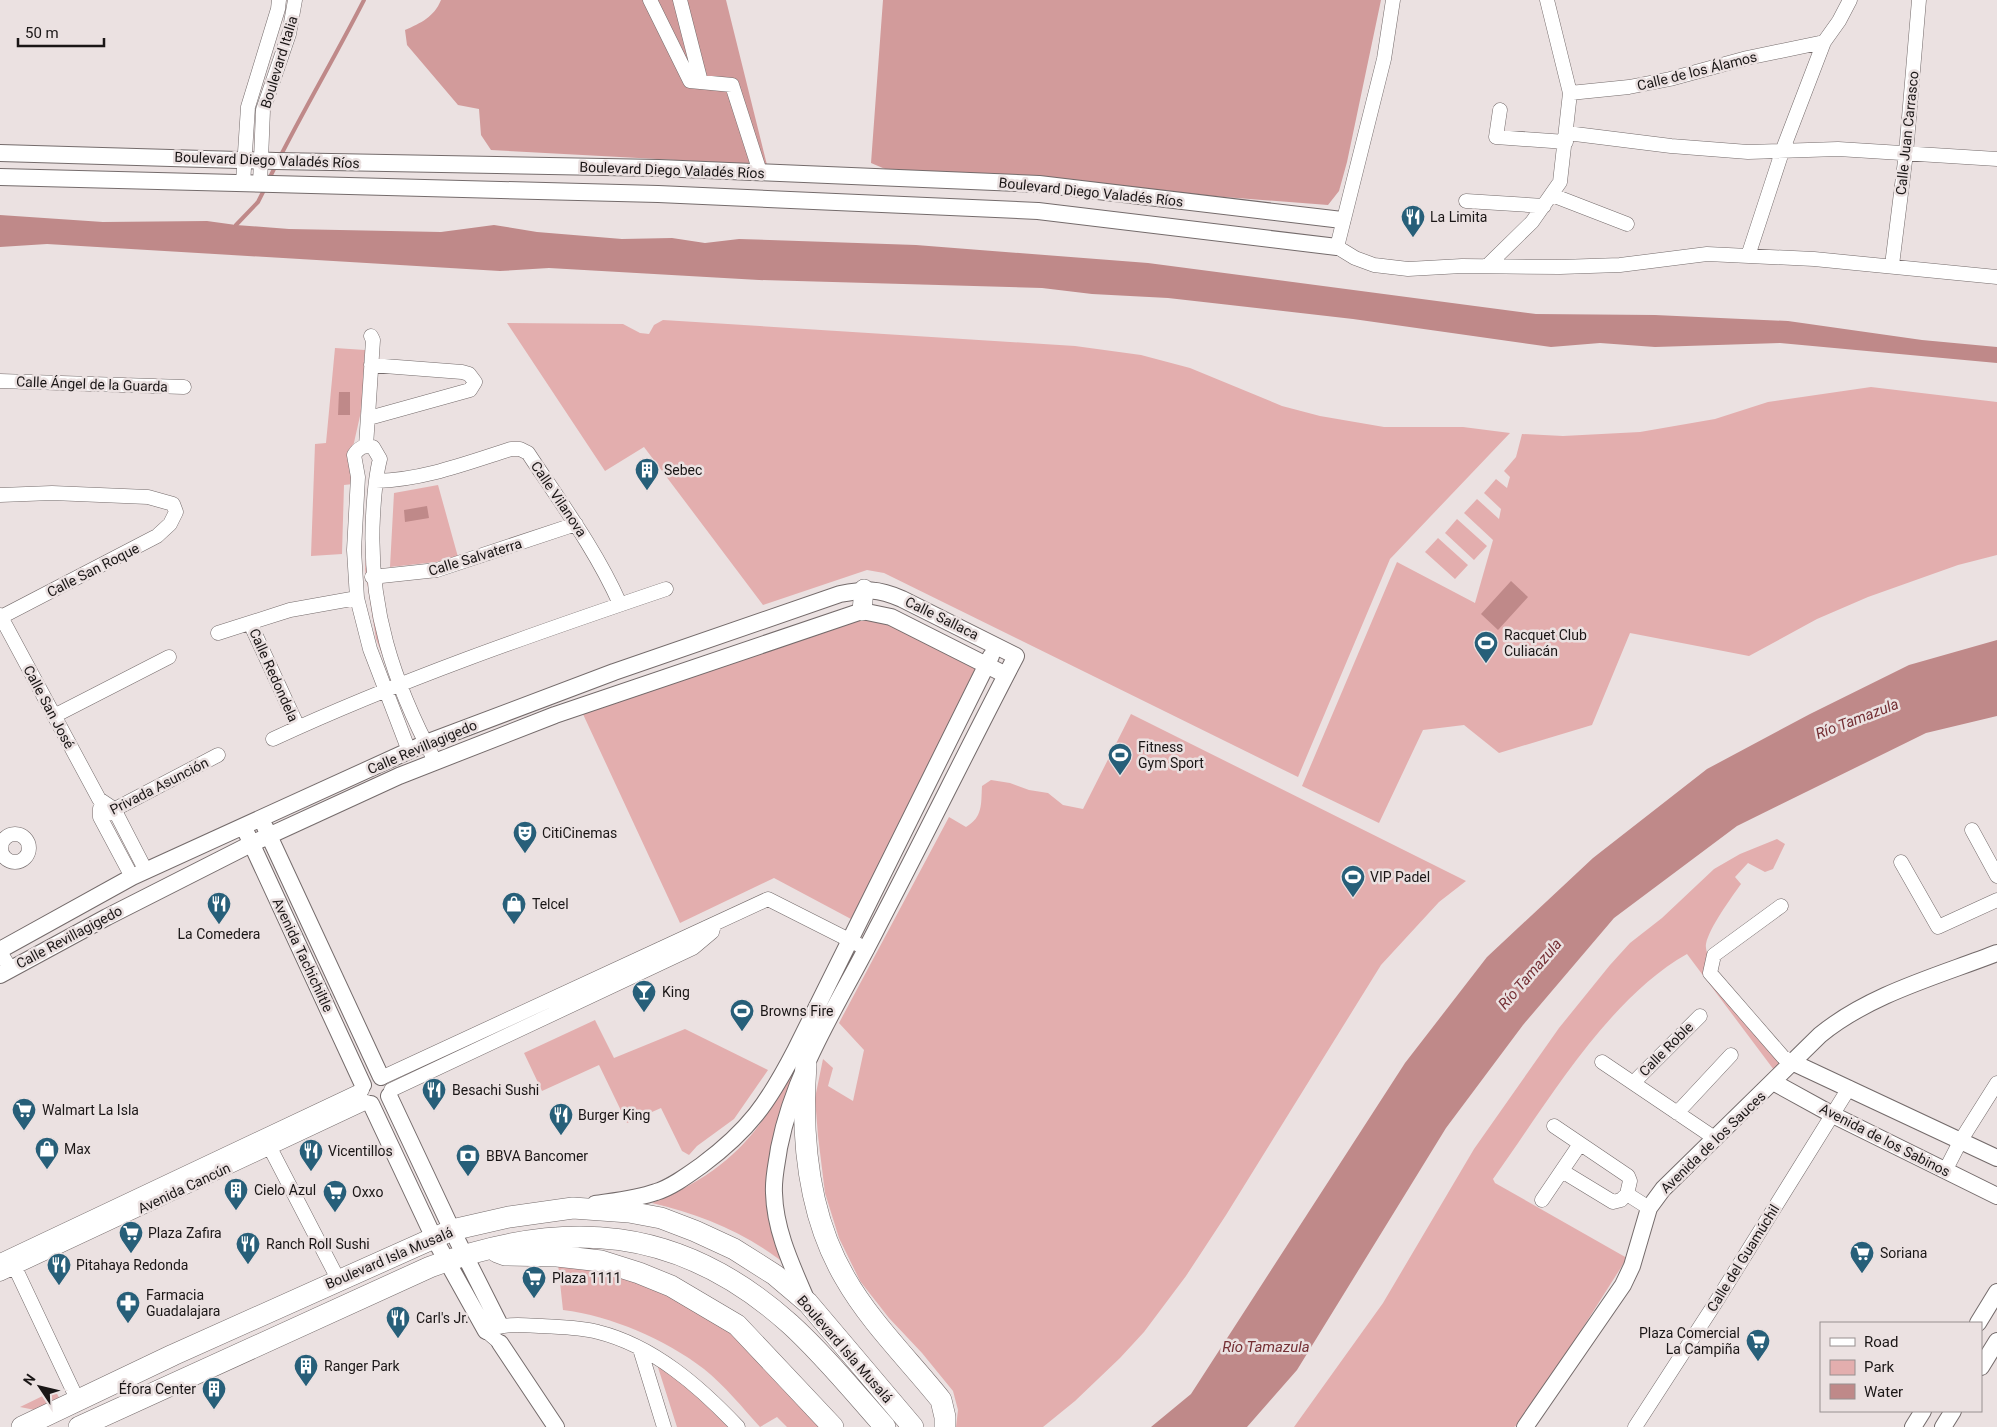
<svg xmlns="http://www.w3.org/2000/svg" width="1997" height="1427" font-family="Roboto,sans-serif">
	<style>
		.green { fill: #e3aeae }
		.forest { fill: #d29b9b }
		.water { fill: #bf8989 }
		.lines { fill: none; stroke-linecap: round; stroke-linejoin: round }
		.stream { stroke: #bf8989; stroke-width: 4 }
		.minor-casing { stroke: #746b6b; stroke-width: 15 }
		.tertiary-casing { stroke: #746b6b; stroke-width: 18 }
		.secondary-casing { stroke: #746b6b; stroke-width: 20 }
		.primary-casing { stroke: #746b6b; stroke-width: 22 }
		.minor { stroke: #fff; stroke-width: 14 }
		.tertiary { stroke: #fff; stroke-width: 16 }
		.secondary { stroke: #fff; stroke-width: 19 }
		.primary { stroke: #fff; stroke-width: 21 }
		.labels { text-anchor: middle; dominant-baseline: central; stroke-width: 5; stroke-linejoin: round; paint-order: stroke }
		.street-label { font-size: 14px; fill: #1a1616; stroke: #ebe1e1 }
		.poi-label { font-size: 14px; fill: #1a1616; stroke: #ebe1e1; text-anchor: start }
		.water-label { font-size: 15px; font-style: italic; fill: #742f34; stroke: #ebe1e1 }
	</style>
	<rect width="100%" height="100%" fill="#ebe1e1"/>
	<path class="green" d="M663,320L1075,346L1141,355L1190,368L1282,406L1320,416L1384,427H1463L1510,433L1390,559L1298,777L884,573L867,570L763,605L644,447L605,471L507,323L623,324L640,333L649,334L654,325Z
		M335,348L365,350L362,407L353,447V484L344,485L342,554L311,556L315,444L326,443Z
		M1871,387L1997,402V555L1958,565L1868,597L1817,619L1749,656L1630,633L1592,725L1499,753L1464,725L1423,730L1379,823L1302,786L1397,562L1475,603L1493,540L1464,513L1477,499L1499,519L1501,509L1484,493L1496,479L1507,488L1510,477L1504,471L1516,457L1522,434L1563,436L1640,432L1715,419L1768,402Z
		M438,485L458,557L436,562L390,567L394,493Z
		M1457,519L1487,546L1474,560L1445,533Z
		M1438,538L1468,565L1455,579L1425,552Z
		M366,557L392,679L376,639L365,569Z
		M876,618L979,664L851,919L774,878L680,923L582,712L857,621Z
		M1131,714L1466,881L1439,902L1381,965L1226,1215L1186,1276L1144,1332L1120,1358L1075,1401L1043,1427H956L958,1410L953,1391L922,1353L889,1318L860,1281L839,1238L825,1193L818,1136L815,1098L823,1059L833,1068L828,1086L853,1101L864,1050L839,1023L949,817L966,827C983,817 981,804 982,786L991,780L1010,783L1029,790L1048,793L1063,805L1083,809Z
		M1777,839L1785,844L1773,869L1765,872L1748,863L1735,877L1741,884C1731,898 1709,928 1706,944C1702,964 1767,1042 1782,1062L1774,1070L1687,954C1607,999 1546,1105 1493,1179L1495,1183L1627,1258L1523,1422L1514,1427H1294L1383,1303L1474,1149L1559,1028L1610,965L1630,943L1662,918L1714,869L1740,854Z
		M595,1020L614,1058L685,1029L768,1070L734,1119L697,1146L689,1155L682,1151L661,1108L627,1123L599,1065L542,1091L524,1053Z
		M813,1029L773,1162L794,1271C753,1236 704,1215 652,1203C747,1164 770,1116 813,1029Z
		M558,1264L595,1265L719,1318L828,1427H787L777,1417L760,1427C742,1407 725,1386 704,1369C665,1339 611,1316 563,1310Z
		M655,1358L737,1427H677Z
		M55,1390L63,1405L45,1412L20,1407Z"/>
	<path class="forest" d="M441,0H726L767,165L491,150L481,135L479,109L458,105L407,45L405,30C421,23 434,17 441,0Z
		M883,0H1381L1347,162L1339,191L1328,205L890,171L871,163Z"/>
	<path class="water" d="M0,215L103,222L207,221L236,225L289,229L441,232L494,225L537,232L622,239L672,238L705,243L739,239L916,245L1148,263L1536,314L1655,315L1788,321L1922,340L1997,347V363L1780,343L1655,347L1600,343L1551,347L1353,319L1168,298L1092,294L1042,288L759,280L549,268L500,271L47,244L0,247Z
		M339,392H350V415H338Z
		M427,506L429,518L405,522L404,510Z
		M1511,581L1528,597L1498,630L1481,614Z
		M1997,640V716L1926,733L1737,826L1614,918L1523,1025L1446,1128L1297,1370L1247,1427H1151L1191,1394L1405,1063L1487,957L1593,858L1707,769L1810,714L1909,665Z"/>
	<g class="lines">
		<path class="stream" d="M280,157C307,104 337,53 364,0
			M269,179L276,165
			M236,225L258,202L265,188"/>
		<defs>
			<path id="minor" d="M650,0L690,81L732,85L760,172
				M680,0L701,82
				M1393,0L1384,59L1337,247L1355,258L1374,265L1408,269L1462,266L1560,267L1620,265L1707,254L1814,259L1997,277
				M1570,93L1629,87L1670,79L1747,58L1824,42
				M1500,110L1496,137L1566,142
				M1567,133L1671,146L1748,152L1838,149L1997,159
				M243,183L248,107L278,9L279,0
				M260,184L263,110L289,34L295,0
				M1552,195L1627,224
				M1466,201L1544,206
				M1748,256L1783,149L1824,42L1839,21L1850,0
				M1892,265L1906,153L1919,0
				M1487,266L1532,222L1560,182L1570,93L1547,0
				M0,381L184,387
				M369,418L470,390L475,382L469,374L462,372L371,365
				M366,446L373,340L371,336
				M376,481C423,480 467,463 511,449H520L528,453C561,503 596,550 620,604
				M0,495L52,493L148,497L173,504L176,512L170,524L157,536L1,617
				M372,577L437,570L576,524
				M0,615L99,799L114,809L146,871
				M250,623L298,727
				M218,633L290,610L357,598
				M54,716L169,657
				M273,739C400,680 533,634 666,589
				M409,751L370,649L357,598L354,550L358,477L354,455C359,447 364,445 373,447L380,459C375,478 374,497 373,516C368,607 393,682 435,761
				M100,808V817L132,877
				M100,817L218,755
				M1972,830L1997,876
				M1 848a14 14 0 1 1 28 0a14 14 0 1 1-28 0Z
				M1901,862L1938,927L1997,900
				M1781,906L1714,955L1710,973L1783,1057L1794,1063
				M0,952L10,968
				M1602,1062L1716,1139
				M383,1077L768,899L867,949
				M1633,1083L1700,1016
				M391,1090L693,948L712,932L714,925
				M1677,1113L1731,1055
				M1554,1126L1628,1176L1630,1181L1627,1194L1649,1208
				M266,1140L338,1279
				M1562,1171L1613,1202L1621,1200L1627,1194
				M1945,1171L1961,1140L1997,1083
				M1542,1200L1580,1144
				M11,1259L78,1401
				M0,1261L362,1090
				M0,1274L367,1102
				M500,1343L486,1331C505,1323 521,1325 542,1326C561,1327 580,1327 598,1332C654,1346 700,1387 738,1427
				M640,1349L664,1427
				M1635,1427L1716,1302L1849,1088"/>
			<path id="tertiary" d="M0,153L276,161L659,168L1039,184L1342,220
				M0,177L658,194L1038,211L1337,247
				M265,827L381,1077
				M247,834L363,1085
				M0,950L132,877L426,743L614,672L840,594C866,589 877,588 902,599L1016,656C969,746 924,838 877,928C841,1000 795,1067 779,1148C777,1163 773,1178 774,1193C775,1231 792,1266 807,1301
				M0,975L107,917L251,844L399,776L555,715L862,611L891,617L1006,675
				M1794,1063L1997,1158
				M1773,1082L1833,1115L1997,1196
				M389,1096L452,1230L500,1325
				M371,1104L434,1238L486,1331
				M595,1204C615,1201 636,1199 656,1192C672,1187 688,1175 702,1165C749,1130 768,1103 795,1051L991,656
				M1978,1323L1997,1292
				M500,1343L556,1427
				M1981,1367L1997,1341
				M1525,1427L1623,1285L1632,1266L1649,1208L1663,1189L1820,1035C1870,994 1938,976 1997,953
				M1913,1427L1923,1411
				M1943,1427L1953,1411"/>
			<path id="secondary" d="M862,611L864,589"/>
			<path id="primary" d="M806,1064C801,1135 808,1215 845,1278C870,1322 909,1360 941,1400L945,1417V1427
				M497,1252L505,1255L557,1256L601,1261L639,1273L671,1286L737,1325L833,1427
				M22,1427L173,1355L452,1230L509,1217L573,1208L629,1212L661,1218L695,1231L734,1249L775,1275L808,1303L913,1427
				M79,1427L430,1267C565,1217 680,1225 790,1324C824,1355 854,1392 885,1427"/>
		</defs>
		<use href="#minor" class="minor-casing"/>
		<use href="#tertiary" class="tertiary-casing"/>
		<use href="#secondary" class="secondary-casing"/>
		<use href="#primary" class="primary-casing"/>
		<use href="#minor" class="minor"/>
		<use href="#tertiary" class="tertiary"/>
		<use href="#secondary" class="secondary"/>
		<use href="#primary" class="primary"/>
	</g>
	<defs>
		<symbol id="restaurant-pin" viewBox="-11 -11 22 30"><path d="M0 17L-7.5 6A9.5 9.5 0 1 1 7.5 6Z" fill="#275f79" stroke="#ebe1e1"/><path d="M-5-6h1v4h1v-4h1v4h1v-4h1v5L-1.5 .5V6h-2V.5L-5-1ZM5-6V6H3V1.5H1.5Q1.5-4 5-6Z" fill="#fff"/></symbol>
		<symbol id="building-pin" viewBox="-11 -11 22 30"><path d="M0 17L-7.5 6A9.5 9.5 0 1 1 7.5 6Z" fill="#275f79" stroke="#ebe1e1"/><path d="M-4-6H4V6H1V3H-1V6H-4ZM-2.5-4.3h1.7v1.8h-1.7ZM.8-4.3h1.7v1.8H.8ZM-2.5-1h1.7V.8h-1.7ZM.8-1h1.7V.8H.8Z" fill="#fff"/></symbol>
		<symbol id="stadium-pin" viewBox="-11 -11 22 30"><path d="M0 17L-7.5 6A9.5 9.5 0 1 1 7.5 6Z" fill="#275f79" stroke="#ebe1e1"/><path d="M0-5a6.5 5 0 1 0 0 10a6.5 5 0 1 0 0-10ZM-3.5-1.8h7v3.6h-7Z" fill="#fff"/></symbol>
		<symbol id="theatre-pin" viewBox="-11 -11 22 30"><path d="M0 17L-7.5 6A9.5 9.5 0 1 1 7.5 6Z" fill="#275f79" stroke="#ebe1e1"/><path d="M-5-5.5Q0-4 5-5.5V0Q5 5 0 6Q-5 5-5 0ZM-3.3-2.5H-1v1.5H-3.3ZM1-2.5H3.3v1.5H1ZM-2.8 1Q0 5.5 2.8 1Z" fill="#fff"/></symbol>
		<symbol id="shop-pin" viewBox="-11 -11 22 30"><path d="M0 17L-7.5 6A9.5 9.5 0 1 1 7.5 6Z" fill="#275f79" stroke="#ebe1e1"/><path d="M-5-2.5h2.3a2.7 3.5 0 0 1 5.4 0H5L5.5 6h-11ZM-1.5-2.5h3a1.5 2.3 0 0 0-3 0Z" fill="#fff"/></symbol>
		<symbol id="bar-pin" viewBox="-11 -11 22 30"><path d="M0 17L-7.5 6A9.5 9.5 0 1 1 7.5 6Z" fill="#275f79" stroke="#ebe1e1"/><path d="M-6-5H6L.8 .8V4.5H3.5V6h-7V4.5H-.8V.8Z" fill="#fff"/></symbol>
		<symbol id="supermarket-pin" viewBox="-11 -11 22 30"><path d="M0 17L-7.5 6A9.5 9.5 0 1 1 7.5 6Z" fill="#275f79" stroke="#ebe1e1"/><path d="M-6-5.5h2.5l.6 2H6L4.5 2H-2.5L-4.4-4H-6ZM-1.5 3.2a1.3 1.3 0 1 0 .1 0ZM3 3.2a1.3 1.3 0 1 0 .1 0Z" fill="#fff"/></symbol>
		<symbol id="bank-pin" viewBox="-11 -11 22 30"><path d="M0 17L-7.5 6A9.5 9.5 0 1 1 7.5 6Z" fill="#275f79" stroke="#ebe1e1"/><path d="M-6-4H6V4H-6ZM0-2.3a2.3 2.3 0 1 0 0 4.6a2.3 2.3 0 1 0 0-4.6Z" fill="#fff"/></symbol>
		<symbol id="pharmacy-pin" viewBox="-11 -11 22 30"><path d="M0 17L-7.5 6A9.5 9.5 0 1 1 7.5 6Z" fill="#275f79" stroke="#ebe1e1"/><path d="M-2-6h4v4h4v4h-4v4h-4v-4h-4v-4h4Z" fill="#fff"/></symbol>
	</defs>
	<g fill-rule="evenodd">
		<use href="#restaurant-pin" x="1399" y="203" width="28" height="38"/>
		<use href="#building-pin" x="633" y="456" width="28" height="38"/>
		<use href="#stadium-pin" x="1472" y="629" width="28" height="38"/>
		<use href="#stadium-pin" x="1106" y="741" width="28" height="38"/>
		<use href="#theatre-pin" x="511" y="819" width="28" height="38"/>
		<use href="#stadium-pin" x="1339" y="863" width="28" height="38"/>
		<use href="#restaurant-pin" x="205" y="890" width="28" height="38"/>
		<use href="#shop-pin" x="500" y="890" width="28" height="38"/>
		<use href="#bar-pin" x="630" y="978" width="28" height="38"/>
		<use href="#stadium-pin" x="728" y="997" width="28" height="38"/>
		<use href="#restaurant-pin" x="420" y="1076" width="28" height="38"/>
		<use href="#supermarket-pin" x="10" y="1096" width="28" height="38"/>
		<use href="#restaurant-pin" x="547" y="1101" width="28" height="38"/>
		<use href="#shop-pin" x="33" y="1135" width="28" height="38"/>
		<use href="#restaurant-pin" x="297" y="1137" width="28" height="38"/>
		<use href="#bank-pin" x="454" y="1142" width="28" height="38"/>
		<use href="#building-pin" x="222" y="1176" width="28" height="38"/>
		<use href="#supermarket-pin" x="321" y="1178" width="28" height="38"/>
		<use href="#supermarket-pin" x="117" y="1219" width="28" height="38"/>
		<use href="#restaurant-pin" x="234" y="1230" width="28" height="38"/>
		<use href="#supermarket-pin" x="1848" y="1239" width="28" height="38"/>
		<use href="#restaurant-pin" x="45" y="1251" width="28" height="38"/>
		<use href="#supermarket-pin" x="520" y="1264" width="28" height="38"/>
		<use href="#pharmacy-pin" x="114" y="1289" width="28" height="38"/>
		<use href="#restaurant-pin" x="384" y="1304" width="28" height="38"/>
		<use href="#supermarket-pin" x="1744" y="1327" width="28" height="38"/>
		<use href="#building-pin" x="292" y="1352" width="28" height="38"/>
		<use href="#building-pin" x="200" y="1375" width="28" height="38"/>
	</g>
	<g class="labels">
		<g class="street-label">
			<text transform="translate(279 62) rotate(-73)">Boulevard Italia</text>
			<text transform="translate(1697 71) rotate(-14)">Calle de los Álamos</text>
			<text transform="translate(1907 133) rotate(-84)">Calle Juan Carrasco</text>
			<text transform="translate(267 160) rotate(2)">Boulevard Diego Valadés Ríos</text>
			<text transform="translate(672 170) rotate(2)">Boulevard Diego Valadés Ríos</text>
			<text transform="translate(1091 192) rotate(6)">Boulevard Diego Valadés Ríos</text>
			<text transform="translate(92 384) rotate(2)">Calle Ángel de la Guarda</text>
			<text transform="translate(559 499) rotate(56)">Calle Vilanova</text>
			<text transform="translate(475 557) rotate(-17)">Calle Salvaterra</text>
			<text transform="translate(93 570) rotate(-27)">Calle San Roque</text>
			<text transform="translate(942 618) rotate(26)">Calle Sallaca</text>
			<text transform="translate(274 675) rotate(66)">Calle Redondela</text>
			<text transform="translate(49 707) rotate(62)">Calle San José</text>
			<text transform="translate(422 747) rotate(-23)">Calle Revillagigedo</text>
			<text transform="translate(159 786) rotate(-27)">Privada Asunción</text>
			<text transform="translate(69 937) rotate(-28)">Calle Revillagigedo</text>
			<text transform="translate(303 955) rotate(65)">Avenida Tachichiltle</text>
			<text transform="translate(1666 1049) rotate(-45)">Calle Roble</text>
			<text transform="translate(1885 1140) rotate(27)">Avenida de los Sabinos</text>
			<text transform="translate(1713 1142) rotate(-44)">Avenida de los Sauces</text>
			<text transform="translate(184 1188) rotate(-25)">Avenida Cancún</text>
			<text transform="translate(389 1258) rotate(-23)">Boulevard Isla Musalá</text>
			<text transform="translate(1743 1258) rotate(-58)">Calle del Guamúchil</text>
			<text transform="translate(845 1349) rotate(49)">Boulevard Isla Musalá</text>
		</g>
		<g class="poi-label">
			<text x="1430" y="217">La Limita</text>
			<text x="664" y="470">Sebec</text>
			<text x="1504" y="635">Racquet Club<tspan x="1504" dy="16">Culiacán</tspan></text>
			<text x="1138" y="747">Fitness<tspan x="1138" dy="16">Gym Sport</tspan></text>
			<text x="542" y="833">CitiCinemas</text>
			<text x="1370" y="877">VIP Padel</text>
			<text x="532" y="904">Telcel</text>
			<text x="219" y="934" text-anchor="middle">La Comedera</text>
			<text x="662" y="992">King</text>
			<text x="760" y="1011">Browns Fire</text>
			<text x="452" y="1090">Besachi Sushi</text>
			<text x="42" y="1110">Walmart La Isla</text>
			<text x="578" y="1115">Burger King</text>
			<text x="64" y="1149">Max</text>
			<text x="328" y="1151">Vicentillos</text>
			<text x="486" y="1156">BBVA Bancomer</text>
			<text x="254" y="1190">Cielo Azul</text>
			<text x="352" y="1192">Oxxo</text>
			<text x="148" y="1233">Plaza Zafira</text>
			<text x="266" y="1244">Ranch Roll Sushi</text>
			<text x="1880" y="1253">Soriana</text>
			<text x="76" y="1265">Pitahaya Redonda</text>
			<text x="552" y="1278">Plaza 1111</text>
			<text x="146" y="1295">Farmacia<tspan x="146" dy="16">Guadalajara</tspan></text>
			<text x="416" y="1318">Carl's Jr.</text>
			<text x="1740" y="1333" text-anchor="end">Plaza Comercial<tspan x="1740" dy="16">La Campiña</tspan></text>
			<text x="324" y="1366">Ranger Park</text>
			<text x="196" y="1389" text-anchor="end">Éfora Center</text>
		</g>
		<g class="water-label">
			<text transform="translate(1857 719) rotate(-21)">Río Tamazula</text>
			<text transform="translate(1530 974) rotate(-49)">Río Tamazula</text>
			<text x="1266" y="1347">Río Tamazula</text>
		</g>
	</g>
	<rect x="1820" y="1322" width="162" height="90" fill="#ebe1e1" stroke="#979090"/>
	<rect x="1830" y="1338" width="25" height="8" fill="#ffffff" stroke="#979090"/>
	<text x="1864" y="1347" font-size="15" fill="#1a1616">Road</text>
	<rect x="1830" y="1360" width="25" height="15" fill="#e3aeae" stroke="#979090"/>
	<text x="1864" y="1372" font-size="15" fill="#1a1616">Park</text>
	<rect x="1830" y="1384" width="25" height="15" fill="#bf8989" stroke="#979090"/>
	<text x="1864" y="1397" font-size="15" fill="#1a1616">Water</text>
	<g transform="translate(40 1387) rotate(305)" stroke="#ebe1e1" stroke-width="4" paint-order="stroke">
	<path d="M0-4L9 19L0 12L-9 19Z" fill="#1a1616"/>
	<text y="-8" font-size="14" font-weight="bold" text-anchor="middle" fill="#1a1616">N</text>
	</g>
	<path d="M18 38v8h86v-8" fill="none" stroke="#1a1616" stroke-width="2.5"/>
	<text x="25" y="38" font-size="15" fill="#1a1616" stroke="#ebe1e1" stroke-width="4" paint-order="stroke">50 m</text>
</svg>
